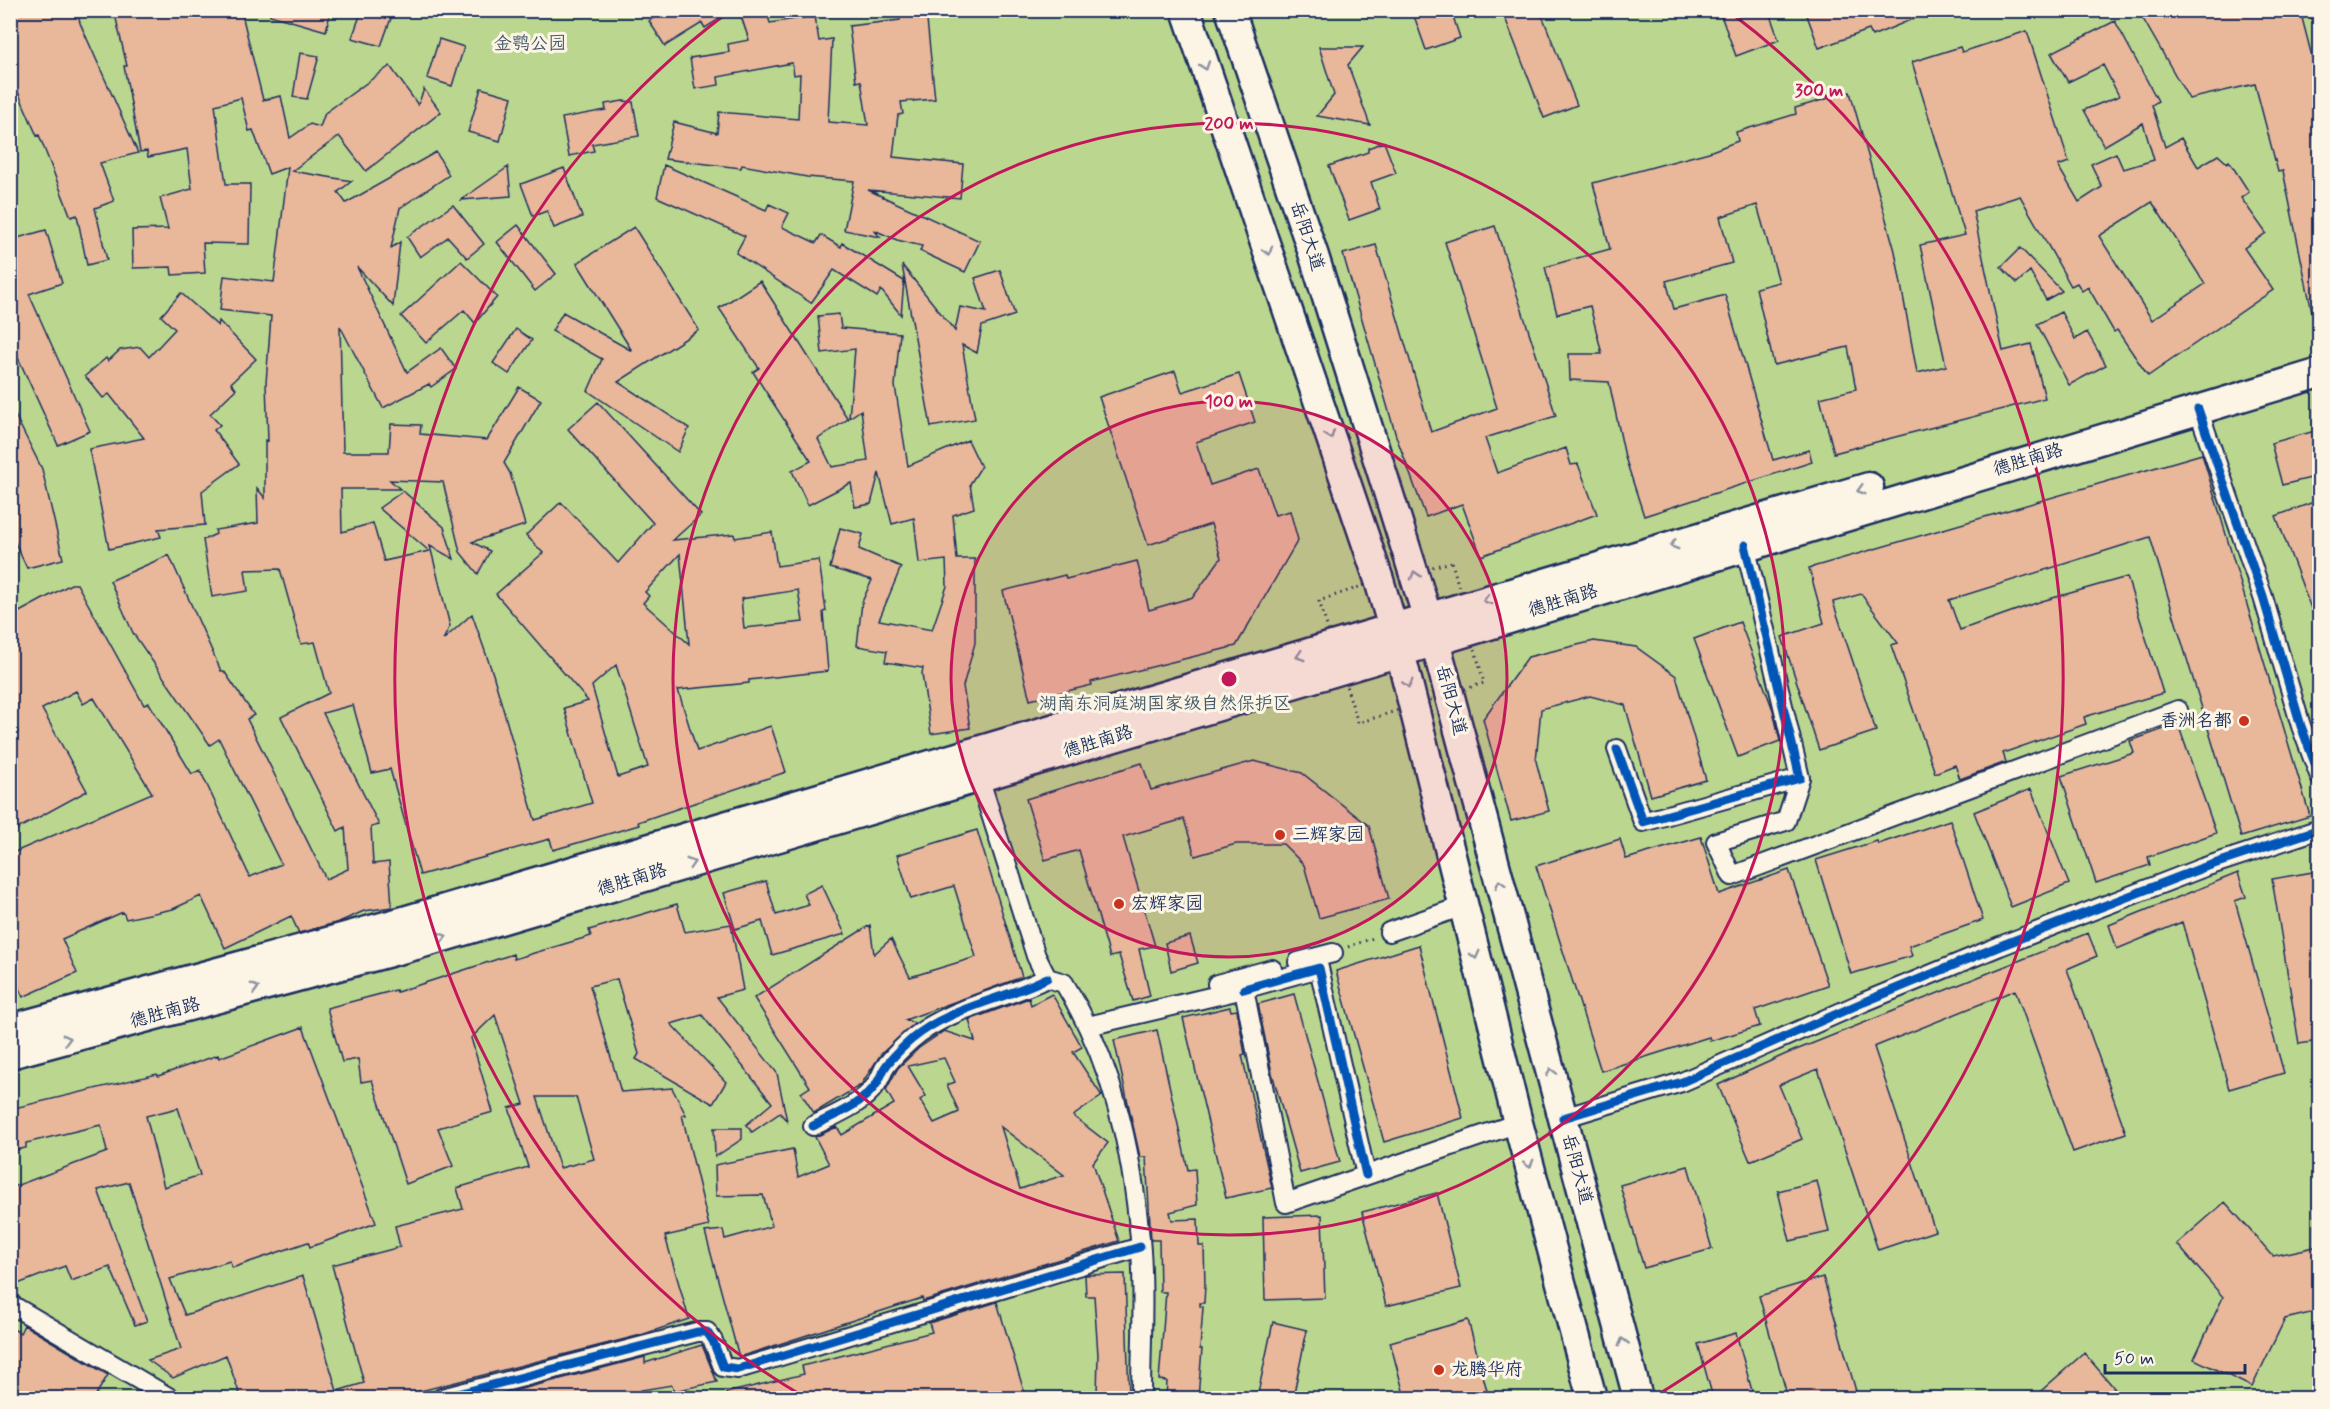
<svg xmlns="http://www.w3.org/2000/svg" width="2330" height="1409" font-family="Mynerve,'LXGW WenKai TC',sans-serif">
	<style>
		.green { fill: #bbd78f; stroke: #6b8376; stroke-width: 1.5 }
		.building { fill: #e9b79a; stroke: #1b2f5e; stroke-width: 1.5; fill-rule: evenodd }
		.lines { fill: none; stroke-linecap: round; stroke-linejoin: round }
		.street-casing { stroke: #1b2f5e; stroke-width: 22 }
		.primary-casing { stroke: #1b2f5e; stroke-width: 33 }
		.path { stroke: #1b2f5e; stroke-width: 3; stroke-dasharray: 1.5 4.5; stroke-linecap: butt }
		.street { stroke: #fcf5e5; stroke-width: 18 }
		.primary { stroke: #fcf5e5; stroke-width: 28 }
		.cycleway-casing { stroke: #fcf5e5; stroke-width: 13 }
		.cycleway { stroke: #0057b8; stroke-width: 9 }
		.oneway { stroke: #8c92a2 }
		.ring { fill: none; stroke: #c2185b; stroke-width: 3 }
		.poi-dot { fill: #c8321e; stroke: #fcf5e5; stroke-width: 2 }
		.labels { text-anchor: middle; dominant-baseline: central; stroke-width: 6; stroke-linejoin: round; paint-order: stroke }
		.park-label { font-size: 18px; fill: #43596a; stroke: #fcf5e5 }
		.street-label { font-size: 18px; fill: #1b2f5e; stroke: #fcf5e5 }
		.poi-label { font-size: 18px; fill: #1b2f5e; stroke: #fcf5e5; text-anchor: start }
		.centre { fill: #c2185b; stroke: #fcf5e5; stroke-width: 3 }
		.ring-label { font-size: 18px; text-anchor: middle; font-weight: bold; fill: #c2185b; stroke: #fcf5e5; stroke-width: 6; stroke-linejoin: round; paint-order: stroke }
	</style>
	<rect width="100%" height="100%" fill="#f8e9d6"/>
	<filter id="ink" filterUnits="userSpaceOnUse"><feTurbulence type="fractalNoise" baseFrequency=".0167" numOctaves="2"/><feDisplacementMap in="SourceGraphic" scale="12" xChannelSelector="R" yChannelSelector="G"/><feConvolveMatrix kernelMatrix="1 2 1 2 8 2 1 2 1" color-interpolation-filters="sRGB"/></filter>
	<g filter="url(#ink)">
		<path class="green" d="M10,11H2319V1398H11Z"/>
		<path class="building" d="M10,10H77L80,23L138,153L100,163L114,201L95,208L107,260L87,265L77,215L71,217L39,135L37,136L10,73Z
			M114,10H241L263,100L281,96L290,138L310,124L320,127L325,113L390,66L418,105L424,89L441,112L366,171L339,136L292,171L352,181L338,192L346,203L436,152L449,175L400,208L391,248L400,242L393,306L357,267L407,372L441,348L456,369L431,387L429,384L383,408L340,326L343,452H389L391,424L421,425L420,434L487,440L519,387L541,400L504,463L510,473L525,525L472,542L490,551L478,574L460,552L443,482L390,480L400,489H341L342,532L373,523L384,561L429,551L379,508L403,491L444,527L454,559L430,546L450,626L443,640L472,614L493,674L535,820L592,803L564,708L588,701L496,594L543,553L526,535L561,502L618,563L653,523L568,429L598,402L701,515L673,540L734,534L735,538L772,532L777,566L819,560L826,611L823,612L828,671L749,680V683L678,690L697,751L771,726L786,772L638,822L639,825L553,850L550,839L420,875L390,769L372,773L353,705L323,713L379,825L371,827L373,864L389,862L392,907L364,911L339,922L299,933L291,916L225,948L201,896L173,909L126,919L123,912L62,939L77,973L23,997L10,968V854L152,793L94,698L83,704L76,691L42,709L87,791L10,833V736L18,732L10,718V617L71,584H77L144,705L149,703L192,774L200,770L250,877L281,864L219,739L210,745L133,633L110,581L169,555L221,671H224L254,715L247,719L326,879L348,869L345,827L338,831L281,717L329,693L315,642L301,644L280,569L245,570L248,591L212,597L203,540L216,534L215,530L258,523L257,488L265,498V440L268,441L266,383L271,316L220,310L224,276L274,282L288,167L269,174L253,130L249,131L241,98L215,105L226,184H250L249,244L203,243L205,273L172,275L171,267L133,268L132,230L168,229L160,198L192,189L187,149L148,157L147,151L140,152L124,66H127ZM680,554L689,644L643,603L649,596L645,592ZM798,590L803,622L744,628L741,599ZM616,665L648,767L618,777L592,686Z
			M270,10H331L326,31L270,15Z
			M362,10H394L381,46L352,38Z
			M665,10H734L705,28L702,23L665,46L649,21Z
			M739,10H766L770,23L815,16L819,41L832,39L828,122L868,125L861,81L856,82L849,26L900,20L899,13L926,10L935,99L901,102L903,114L898,115L893,157L963,164L960,198L868,190L980,241L965,272L920,251L922,246L897,240L874,230L880,237L844,230L854,181L807,177L742,165L741,168L665,159L674,122L717,133L719,112L798,119L800,74L794,75L792,63L718,77L719,85L695,89L690,58L729,52L728,44L749,40Z
			M1412,10H1451L1460,38L1426,50Z
			M1502,10H1540L1577,105L1544,118Z
			M1719,10H1768L1779,40L1736,56Z
			M1805,10H1853L1855,17L1870,10L1932,11L1872,36L1869,30L1819,48Z
			M2138,10H2300L2319,84V316L2313,317L2283,171L2278,172L2255,84L2189,99Z
			M2115,21L2158,101L2152,105L2165,147L2181,138L2198,167L2218,155L2227,163L2229,161L2249,192L2241,198L2266,233L2244,248L2273,290L2148,376L2117,330L2114,332L2088,287L2082,291L2077,283L2071,286L2020,196L1973,211L2003,351L2031,344L2045,398L1834,453L1820,398L1856,389L1848,347L1774,365L1756,288L1779,282L1757,205L1720,217L1732,263L1666,281L1674,309L1725,295L1773,460L1809,450L1812,462L1644,516L1625,457L1609,382L1570,380L1569,354H1602L1590,306L1557,314L1545,267L1610,249L1593,183L1709,152L1738,141L1736,132L1796,114L1795,108L1850,92L1895,251L1917,373L1946,366L1920,245L1965,235L1912,62L1960,47L1962,52L2027,31L2069,162L2058,166L2079,202L2102,187L2091,164L2116,153L2123,169L2154,160L2143,123L2104,146L2084,110L2119,96L2103,65L2068,82L2051,53ZM2152,202L2205,284L2152,320L2099,236Z
			M439,39L464,47L452,86L427,78Z
			M1319,47H1363L1348,65L1370,125L1317,116L1334,95Z
			M300,53L319,56L307,99L293,97Z
			M481,88L512,97L500,141L468,132Z
			M623,101L633,102L639,136L592,144L594,151L569,156L562,118L606,110L605,104Z
			M1384,142L1396,173L1371,182L1380,209L1349,220L1329,166L1368,152V148Z
			M664,165L766,210L769,204L789,213L782,227L816,243L821,235L841,247L842,243L904,281L901,315L881,290L877,297L834,270L811,303L736,253L745,236L657,197Z
			M508,167L511,196L461,200Z
			M564,168L582,217L554,228L547,211L533,216L521,184Z
			M453,205L484,244L467,258L448,237L420,257L407,237Z
			M518,225L556,274L535,291L497,242Z
			M1495,226L1556,416L1485,438L1497,473L1566,448L1571,465L1578,464L1597,514L1481,556L1462,504L1426,517L1396,436L1343,254L1376,245L1431,432L1497,408L1445,242Z
			M634,227L699,330L618,382L689,428L678,452L588,391L602,359L552,331L563,312L632,351L577,263Z
			M46,230L62,283L29,294L90,431L58,445L10,340V240Z
			M2020,248L2026,254L2062,291L2046,300L2030,271L2017,283L2001,267Z
			M461,261L497,297L475,323L464,310L426,343L401,316Z
			M902,265L955,331L960,307L986,312L975,278L1000,270L1015,315L982,326L977,353L962,345L975,419L931,427Z
			M760,281L848,419L818,439L832,467L868,461L861,410L849,418L855,349L822,353L818,316L839,314L841,328L900,333L895,386L908,466L968,440L981,467L970,484L974,508L953,515L957,559H975V643L963,686L970,728L931,734L922,674L923,668L885,662L887,651L857,646L862,602L872,580L830,568L840,528L863,534L859,549L901,567L879,620L932,630L947,586L946,560L919,563L914,518L892,524L879,473L871,504L855,507L851,483L808,505L792,471L811,461L753,372L759,368L719,308Z
			M181,293L218,326L219,321L256,359L231,383L236,389L210,414L220,425L214,430L239,464L202,491L205,525L158,529L161,537L109,549L89,449L144,438L109,394L103,398L85,376L106,358L108,361L120,350L140,347L149,357L175,329L161,316Z
			M2061,312L2075,339L2087,332L2106,365L2069,385L2037,324Z
			M516,329L532,340L509,374L493,363Z
			M1175,371L1182,392L1239,374L1255,422L1196,442L1210,485L1259,469L1275,515L1290,511L1298,540L1236,646L1091,682L1092,685L1030,700L1003,591L1065,575L1066,579L1137,561L1149,610L1193,597L1221,558L1211,524L1148,545L1099,397Z
			M10,405L42,469L63,559L27,568L10,532Z
			M2319,430V476L2282,485L2271,443Z
			M2202,454L2310,816L2241,837L2150,537L1949,600L1960,630L2042,601L2127,577L2163,693L2084,717L2086,724L2003,753L2006,762L1960,779L1955,765L1935,773L1891,645L1898,643L1861,594L1833,602L1876,731L1819,750L1782,637L1824,623L1809,568Z
			M2319,500V627H2318L2276,516Z
			M1740,622L1773,710L1780,741L1738,757L1694,639Z
			M1594,641L1636,647L1676,676L1706,780L1651,796L1625,705L1590,696L1541,709L1536,761L1549,811L1511,821L1483,719L1528,657Z
			M2178,724L2216,833L2148,857L2150,865L2096,883L2061,776L2134,753L2130,741Z
			M1254,761L1302,773L1369,826L1389,899L1319,918L1304,865L1283,844H1236L1195,856L1184,819L1123,837L1155,946L1139,949L1150,996L1133,1001L1119,955L1110,957L1079,850L1045,860L1026,799L1142,763L1151,790Z
			M2031,789L2069,884L2011,907L1974,812Z
			M1950,820L1983,920L1909,946L1912,956L1851,974L1816,860L1877,841L1878,844Z
			M977,830L1022,977L905,1020L915,1023L881,1054L861,1085L814,1113L801,1093L810,1087L754,998L870,925L874,954L891,939L910,977L976,957L954,886L911,899L897,855Z
			M1701,837L1719,894L1789,870L1828,985L1755,1010L1760,1026L1710,1041L1709,1037L1601,1071L1536,866L1620,839L1626,859Z
			M2319,871V1041L2299,1044L2272,879Z
			M2238,873L2246,897L2235,901L2284,1073L2229,1089L2182,922L2117,949L2109,925Z
			M766,881L776,915L809,905L804,894L822,885L845,934L772,955L762,921L735,929L724,893Z
			M677,904L685,932L731,924L743,990L717,997L777,1073L787,1121L780,1113L752,1132L746,1125L772,1103L702,1015L671,1024L726,1082L713,1104L636,1059L639,1054L617,979L590,986L621,1092L672,1088L686,1115H682L709,1226L665,1236L689,1319L641,1335L393,1398H241L226,1355L173,1378L148,1360L181,1349L129,1182L98,1190L147,1321L135,1325L110,1267L71,1281L65,1266L10,1287V1188L107,1152L101,1125L26,1143V1148L10,1151V1109L157,1074L158,1076L218,1055L219,1058L303,1027L376,1223L310,1247L308,1242L232,1268L230,1261L170,1279L185,1315L303,1276L337,1391L364,1383L332,1265L400,1247L395,1226L463,1209L457,1188L528,1167L509,1108L524,1104L495,1015L471,1038L493,1112L438,1128L453,1166L406,1184L372,1080L361,1082L358,1059L342,1062L327,1008L396,990L397,992L513,954L514,959L591,936L589,930ZM537,1097H576L594,1159L560,1168ZM178,1108L200,1175L164,1187L146,1116Z
			M2088,933L2097,956L2067,969L2126,1133L2073,1152L2015,990L1874,1047L1935,1231L1878,1250L1818,1069L1779,1085L1802,1139L1750,1161L1718,1085L1786,1054Z
			M1190,936L1198,963L1171,971L1165,943Z
			M1419,945L1463,1118L1384,1142L1336,971Z
			M1052,994L1082,1047L1073,1052L1102,1096L1073,1116L1108,1143L1093,1163L1119,1241L923,1301L922,1298L739,1357L705,1232L723,1230L725,1239L772,1226L763,1195L716,1196L715,1165L793,1149L798,1177L829,1164L815,1137L837,1127L842,1135L894,1104L886,1090L898,1068L919,1048L944,1031L975,1041L969,1020L1029,998L1031,1005ZM944,1058L955,1082L947,1085L959,1112L934,1123L920,1100L926,1096L908,1066ZM1001,1127L1064,1175L1020,1189Z
			M1294,994L1340,1162L1300,1173L1272,1073L1258,1004Z
			M1230,1007L1231,1011L1237,1010L1245,1054L1242,1055L1272,1188L1226,1198L1183,1018Z
			M1157,1030L1188,1170L1195,1169L1197,1205L1170,1212L1172,1220L1198,1219L1199,1246H1204L1205,1285L1204,1303H1200V1306L1203,1307L1200,1349H1202L1198,1398H1166L1167,1381L1159,1380L1166,1292H1160L1159,1240H1151L1146,1157H1140L1114,1040Z
			M714,1128H742V1139L715,1157Z
			M1688,1166L1712,1249L1644,1268L1620,1185Z
			M1817,1181L1829,1232L1790,1241L1778,1191Z
			M1437,1193L1461,1288L1386,1306L1362,1212Z
			M2225,1202L2273,1256L2319,1246V1311L2285,1319L2252,1387L2194,1359L2223,1297L2177,1244Z
			M1322,1215L1325,1298L1265,1300L1263,1217Z
			M1125,1274L1129,1396L1097,1395L1098,1355L1094,1296H1086L1085,1275Z
			M1823,1277L1858,1398H1788L1759,1296Z
			M997,1302L1026,1398H727L726,1393L804,1374L802,1366L932,1332L929,1323Z
			M1468,1320L1489,1398H1405L1390,1342Z
			M1273,1322L1307,1330L1293,1398H1257Z
			M24,1325L108,1375L94,1398H10V1327L20,1333Z
			M1736,1333L1754,1398H1713L1698,1344Z
			M702,1345L717,1382L674,1391L672,1385L641,1390L643,1398H516L514,1391L645,1357V1363Z
			M2084,1353L2123,1398H2033Z"/>
		<g class="lines">
			<defs>
				<path id="street" d="M2198,409L2263,597L2301,726L2320,777
					M1617,749L1643,822L1800,778L1745,545
					M979,777L1036,956L1047,978L1064,983C1112,1060 1132,1149 1140,1239C1145,1291 1141,1346 1141,1398
					M1800,778L1786,821L1716,842L1732,876L2178,710
					M1389,932L1463,906
					M1298,962L1333,953
					M1217,984L1272,969
					M1244,989L1319,968L1366,1175
					M1088,1026L1244,989L1286,1203L1518,1123
					M1563,1118L1682,1082L1864,1002L2000,946L2202,868L2320,829
					M813,1126C834,1115 861,1105 875,1086C879,1081 881,1075 884,1069C890,1059 903,1047 912,1039C950,1007 1003,1000 1047,978
					M10,1304L170,1398
					M442,1398L697,1332H707L713,1341L723,1367L738,1369L1140,1247"/>
				<path id="primary" d="M1186,10L1379,580L1400,652L1518,1123L1592,1398
					M1230,10L1313,253L1435,641L1638,1398
					M10,1029L404,921L1869,487
					M10,1054L416,945L1400,652L2320,373"/>
			</defs>
			<use href="#street" class="street-casing"/>
			<use href="#primary" class="primary-casing"/>
			<path class="path" d="M1452,562L1484,683L1358,723L1319,601L1379,580Z
				M1348,947L1373,938"/>
			<use href="#street" class="street"/>
			<use href="#primary" class="primary"/>
			<defs>
				<path id="cycleway" d="M2198,409L2263,597L2301,726L2320,777
					M1617,749L1643,822L1800,778L1745,545
					M1244,989L1319,968L1366,1175
					M1563,1118L1682,1082L1864,1002L2000,946L2202,868L2320,829
					M813,1126C834,1115 861,1105 875,1086C879,1081 881,1075 884,1069C890,1059 903,1047 912,1039C950,1007 1003,1000 1047,978
					M442,1398L697,1332H707L713,1341L723,1367L738,1369L1140,1247"/>
			</defs>
			<use href="#cycleway" class="cycleway-casing"/>
			<use href="#cycleway" class="cycleway"/>
		</g>
		<defs><path id="oneway-chevron" d="M-2-3.5L2.5 0L-2 3.5" fill="none" stroke-width="1.6" stroke-linecap="round" stroke-linejoin="round" transform="scale(1.5)"/></defs>
		<g class="oneway">
			<use href="#oneway-chevron" transform="translate(1205 66) rotate(71)"/>
			<use href="#oneway-chevron" transform="translate(1268 251) rotate(71)"/>
			<use href="#oneway-chevron" transform="translate(1330 435) rotate(71)"/>
			<use href="#oneway-chevron" transform="translate(1861 490) rotate(164)"/>
			<use href="#oneway-chevron" transform="translate(1674 545) rotate(164)"/>
			<use href="#oneway-chevron" transform="translate(1415 575) rotate(-107)"/>
			<use href="#oneway-chevron" transform="translate(1487 600) rotate(164)"/>
			<use href="#oneway-chevron" transform="translate(1300 656) rotate(163)"/>
			<use href="#oneway-chevron" transform="translate(1408 684) rotate(76)"/>
			<use href="#oneway-chevron" transform="translate(691 863) rotate(-17)"/>
			<use href="#oneway-chevron" transform="translate(1500 884) rotate(-105)"/>
			<use href="#oneway-chevron" transform="translate(443 937) rotate(-17)"/>
			<use href="#oneway-chevron" transform="translate(1475 955) rotate(76)"/>
			<use href="#oneway-chevron" transform="translate(255 988) rotate(-15)"/>
			<use href="#oneway-chevron" transform="translate(67 1039) rotate(-15)"/>
			<use href="#oneway-chevron" transform="translate(1551 1072) rotate(-105)"/>
			<use href="#oneway-chevron" transform="translate(1529 1164) rotate(75)"/>
			<use href="#oneway-chevron" transform="translate(1623 1342) rotate(-105)"/>
		</g>
	</g>
	<circle cx="1229" cy="679" r="278" fill="#c2185b" fill-opacity=".12"/>
	<g class="ring">
		<circle cx="1229" cy="679" r="278"/>
		<circle cx="1229" cy="679" r="556"/>
		<path d="M806 1398A834 834 0 0 1 727 13M1731 13A834 834 0 0 1 1652 1398"/>
	</g>
	<g class="poi-dot">
		<circle cx="2244" cy="721" r="6"/>
		<circle cx="1280" cy="835" r="6"/>
		<circle cx="1119" cy="904" r="6"/>
		<circle cx="1439" cy="1370" r="6"/>
	</g>
	<g class="labels">
		<g class="park-label">
			<text x="530" y="44">金鹗公园</text>
			<text x="1165" y="704">湖南东洞庭湖国家级自然保护区</text>
		</g>
		<g class="street-label">
			<text transform="translate(1307 236) rotate(72)">岳阳大道</text>
			<text transform="translate(2028 460) rotate(-17)">德胜南路</text>
			<text transform="translate(1563 601) rotate(-17)">德胜南路</text>
			<text transform="translate(1451 700) rotate(75)">岳阳大道</text>
			<text transform="translate(1098 742) rotate(-17)">德胜南路</text>
			<text transform="translate(632 880) rotate(-17)">德胜南路</text>
			<text transform="translate(165 1013) rotate(-15)">德胜南路</text>
			<text transform="translate(1577 1169) rotate(75)">岳阳大道</text>
		</g>
		<g class="poi-label">
			<text x="2232" y="721" text-anchor="end">香洲名都</text>
			<text x="1292" y="835">三辉家园</text>
			<text x="1131" y="904">宏辉家园</text>
			<text x="1451" y="1370">龙腾华府</text>
		</g>
	</g>
	<circle cx="1229" cy="679" r="9" class="centre"/>
	<g class="ring-label">
		<text x="1819" y="96">300 m</text>
		<text x="1229" y="129">200 m</text>
		<text x="1229" y="407">100 m</text>
	</g>
	<rect width="2330" height="1409" fill="none" stroke="#fcf5e5" stroke-width="36"/>
	<rect x="18" y="18" width="2294" height="1373" fill="none" stroke="#1b2f5e" stroke-width="2" filter="url(#ink)"/>
	<path d="M2105 1364v9h140v-9" fill="none" stroke="#1b2f5e" stroke-width="3"/>
	<text x="2114" y="1364" font-size="18" fill="#1b2f5e" stroke="#fcf5e5" stroke-width="4.5" paint-order="stroke">50 m</text>
</svg>
